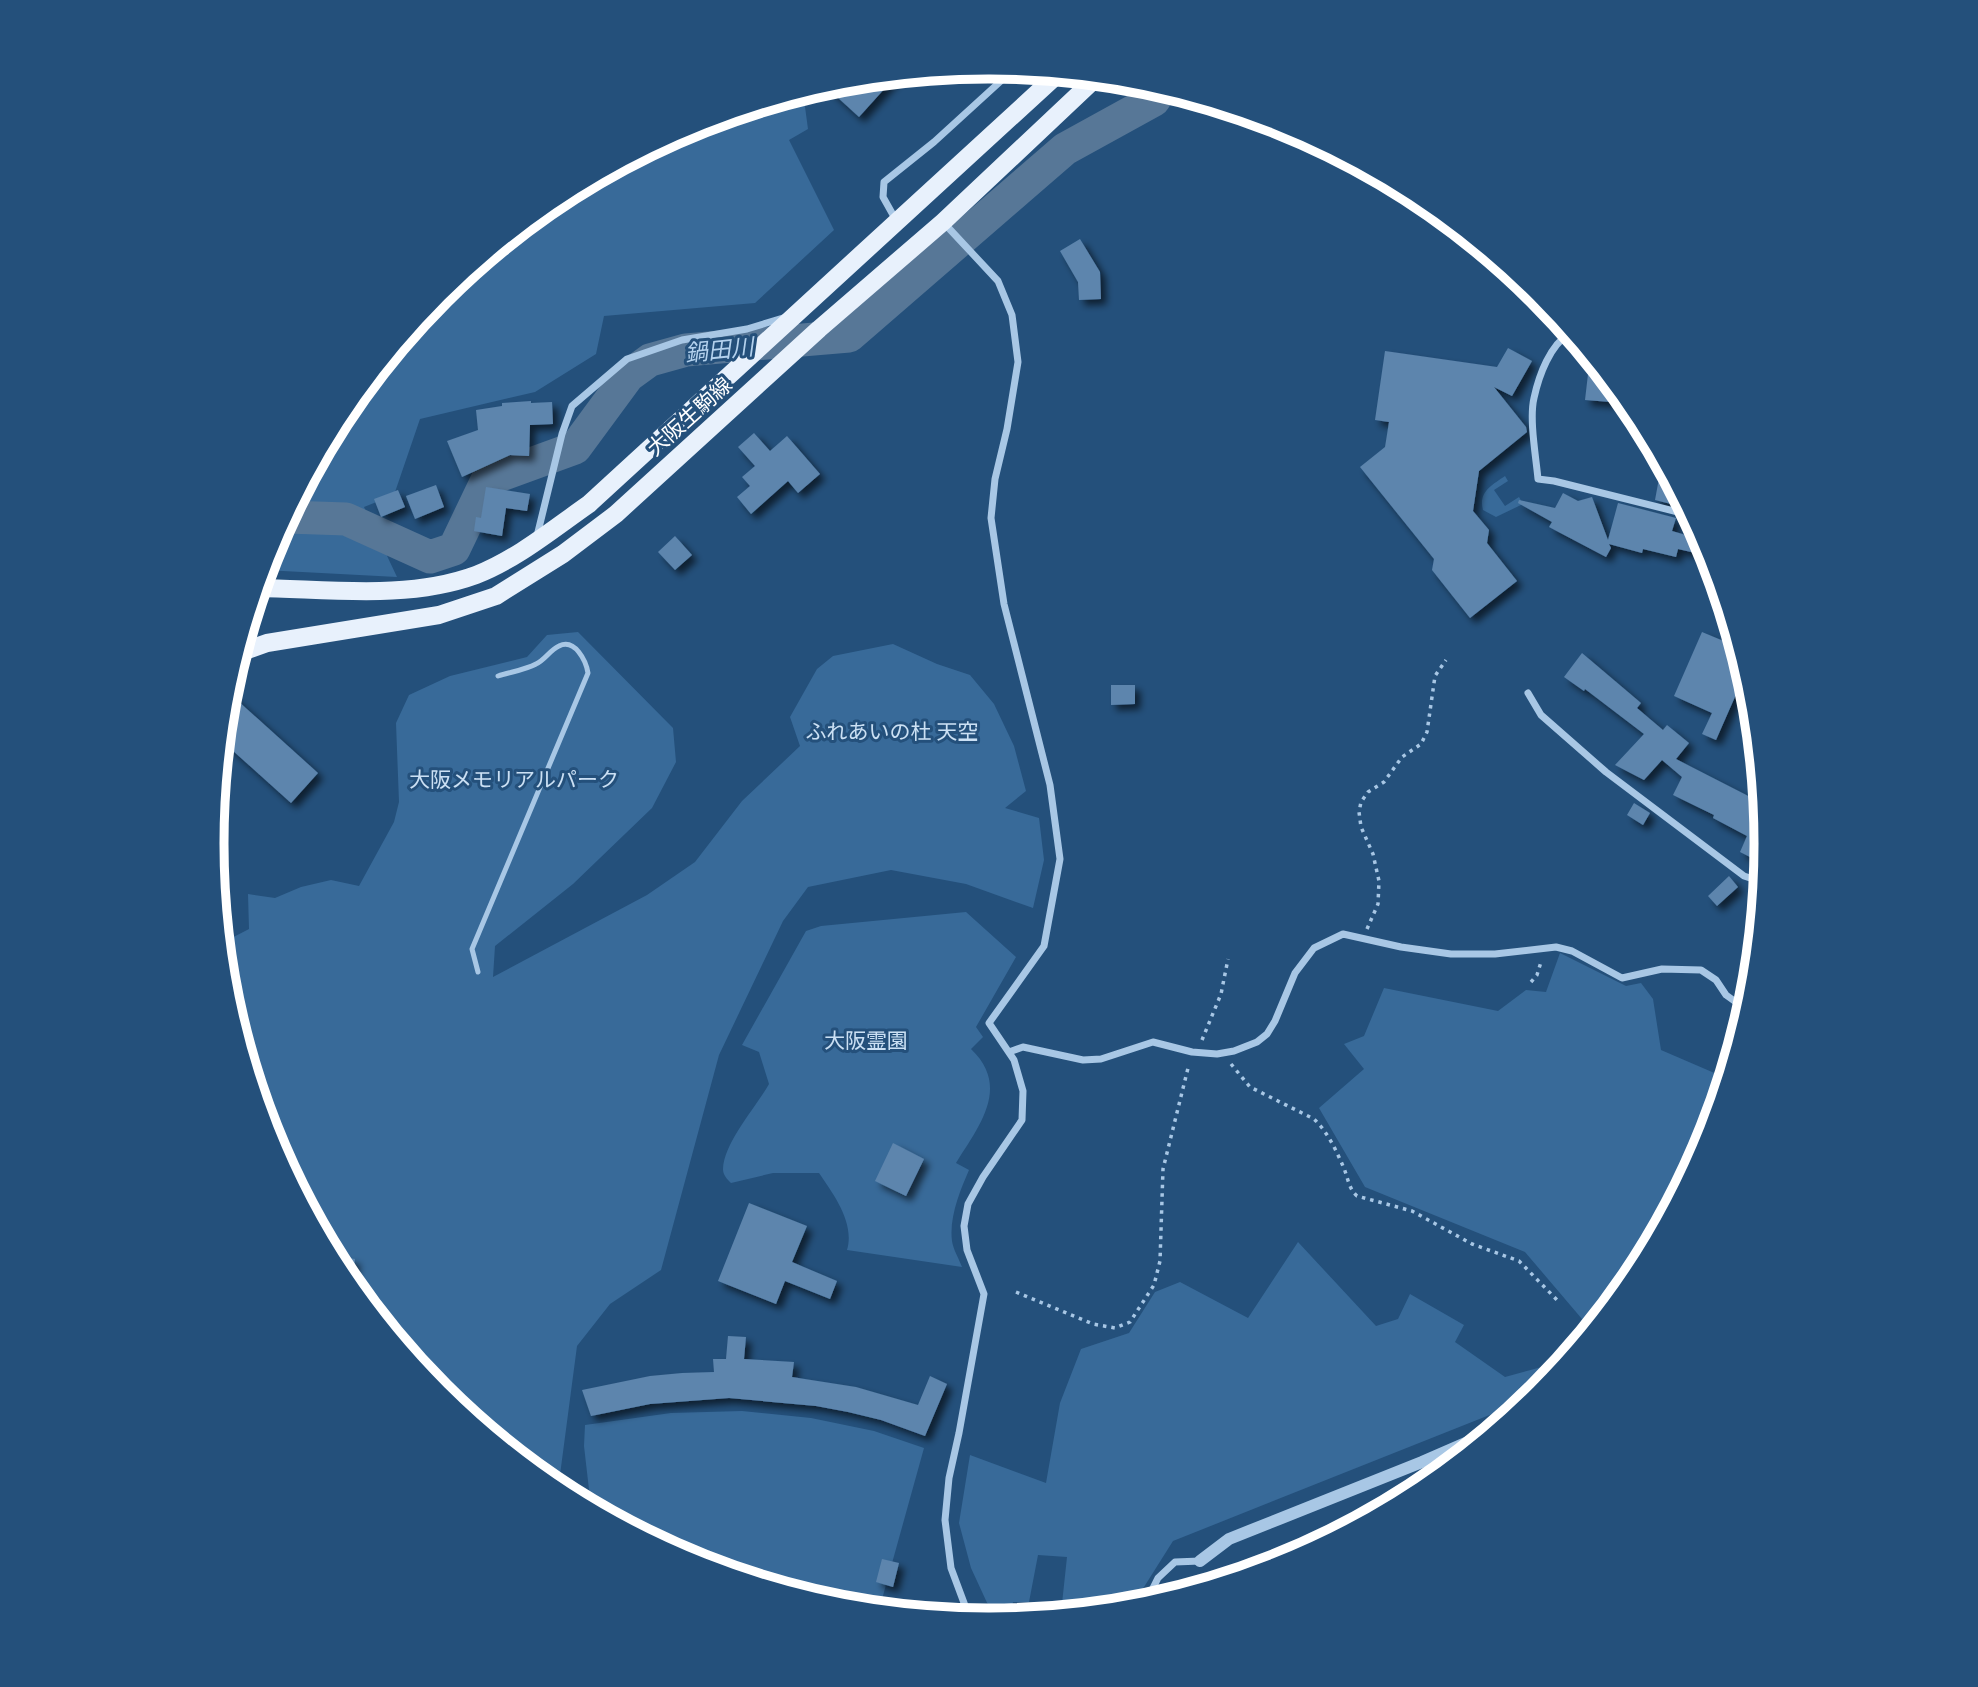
<svg xmlns="http://www.w3.org/2000/svg" width="1978" height="1687" font-family="'IBM Plex Sans','Noto Sans JP',sans-serif">
	<style>
		.green { fill: #386a99 }
		.lines { fill: none; stroke-linecap: round; stroke-linejoin: round }
		.river { stroke: #577797; stroke-width: 33 }
		.building { fill: #5d85ad; filter: url(#shadow) }
		.path { stroke: #a8c7e5; stroke-width: 3.5; stroke-dasharray: 3.5 5; stroke-linecap: butt }
		.service { stroke: #a8c7e5; stroke-width: 5 }
		.minor { stroke: #a8c7e5; stroke-width: 7 }
		.tertiary { stroke: #a8c7e5; stroke-width: 12 }
		.primary { stroke: #e8f1fc; stroke-width: 18 }
		.labels { text-anchor: middle; dominant-baseline: central; stroke-width: 6; stroke-linejoin: round; paint-order: stroke }
		.street-label { font-size: 21px; fill: #fff; stroke: #24507b }
		.park-label { font-size: 21px; fill: #cbe0f4; stroke: #24507b }
		.water-label { font-size: 23px; font-style: italic; fill: #b3d1ed; stroke: #24507b }
		.rim { fill: none; stroke: #fff; stroke-width: 9 }
	</style>
	<defs>
		<filter id="shadow"><feDropShadow dx="5.5" dy="5.5" stdDeviation="3.5" flood-color="#0009"/></filter>
	</defs>
	<rect width="100%" height="100%" fill="#24507b"/>
	<path class="green" d="M803,92L808,129L789,140L834,230L755,303L604,316L596,354L535,392L420,419L394,495L364,507L397,577L264,570L271,546L343,411L440,294L558,197L692,125Z
		M1505,476L1508,481L1494,490L1505,506L1519,497L1523,504L1496,517L1483,510C1478,492 1492,485 1505,476Z
		M578,632L673,728L676,762L652,808L573,884L495,946L493,977L647,895L695,862L742,801L800,746L790,717L817,669L833,656L893,644L937,664L970,675L994,704L1014,746L1026,791L1005,808L1039,818L1044,860L1033,908L966,884L891,870L808,887L783,921L719,1055L661,1270L610,1304L577,1346L558,1490L439,1393L343,1275L271,1140L227,995L222,943L249,929L248,894L275,898L301,887L331,880L359,886L394,822L399,802L396,723L409,695L450,676L527,657L547,635Z
		M966,912L1016,957L976,1027L983,1037L971,1049C1011,1087 979,1126 956,1163L969,1170C960,1191 949,1217 952,1241C953,1249 959,1259 962,1267L847,1250C855,1223 834,1195 819,1173H773L731,1183C727,1179 723,1175 723,1169C724,1142 756,1107 769,1084L759,1052L742,1045L806,931L821,926Z
		M1560,953L1626,986L1641,983L1653,999L1661,1050L1726,1078L1707,1141L1635,1275L1571,1353L1582,1319L1525,1252L1365,1187L1319,1108L1364,1069L1344,1044L1364,1036L1384,988L1498,1011L1526,990L1546,992Z
		M1298,1242L1376,1326L1398,1319L1410,1294L1464,1325L1455,1342L1505,1377L1564,1361L1532,1398L1173,1541L1132,1606L1061,1613L1067,1557L1038,1555L1029,1602H1013L1010,1618L995,1620L971,1568L959,1523L970,1455L1046,1483L1060,1403L1081,1349L1129,1333L1155,1292L1180,1282L1248,1318Z
		M742,1411L811,1418L874,1431L924,1448L879,1610L837,1605L691,1561L591,1507L584,1446L585,1425L671,1413Z"/>
	<g class="lines">
		<path class="river" d="M287,517L346,519L430,557L454,549L487,480L575,448L628,376L650,360L686,350L849,336L1065,149L1154,100L1161,88"/>
	</g>
	<path class="building" d="M896,76L859,117L824,85L838,81Z
		M1080,239L1100,272L1101,299L1079,300L1078,282L1060,251Z
		M1508,348L1532,361L1512,396L1494,387L1526,427L1527,432L1479,471L1473,511L1489,530L1487,543L1517,581L1470,618L1432,570L1434,559L1360,467L1385,447L1389,422L1375,420L1385,351L1497,367Z
		M1590,357L1613,385L1611,402L1585,400Z
		M531,401V403L552,402L553,424L530,425L529,456L510,455L462,477L447,441L478,430L476,410L502,406V403Z
		M754,433L770,451L787,436L820,474L798,493L788,481L751,514L737,497L750,486L742,477L755,466L738,447Z
		M1662,462L1674,485L1671,504L1655,500Z
		M436,485L444,507L415,519L406,496Z
		M486,487L530,494L527,511L506,508L502,536L474,531L476,517L481,518Z
		M398,490L405,507L381,517L374,499Z
		M1563,493L1578,501L1592,497L1608,540L1618,503L1676,518L1672,531L1703,540L1706,545L1704,555L1678,549L1676,557L1643,549L1642,553L1609,544L1611,548L1606,557L1549,527L1552,522L1518,503L1519,500L1555,508Z
		M675,536L692,555L675,570L658,552Z
		M1702,632L1738,647L1745,674L1716,740L1702,734L1712,713L1674,696Z
		M1582,653L1641,703L1637,708L1663,730L1667,725L1689,743L1676,759L1762,803L1765,837L1754,859L1740,852L1747,836L1713,818L1714,815L1673,795L1682,777L1662,760L1644,780L1615,765L1644,734L1585,689L1584,691L1564,677Z
		M1111,685H1135V704L1111,705Z
		M227,691L318,773L291,803L222,741Z
		M1634,803L1650,813L1643,825L1627,815Z
		M1729,876L1738,887L1717,906L1708,896Z
		M893,1143L924,1159L906,1196L875,1181Z
		M749,1203L807,1226L792,1262L837,1281L830,1299L785,1281L776,1304L718,1281Z
		M332,1256L355,1259L351,1285L343,1275Z
		M728,1336L746,1337L744,1359L794,1362L792,1377L856,1387L918,1405L930,1376L947,1384L925,1436L881,1420L848,1412L816,1406L729,1398L650,1404L591,1416L582,1390L650,1376L682,1373L714,1372L713,1359H726Z
		M882,1559L899,1563L893,1587L876,1582Z"/>
	<g class="lines">
		<path class="path" d="M1367,929L1378,904L1379,881L1373,854L1361,827L1359,812L1361,802L1368,792L1384,782L1402,757L1421,744L1427,732L1435,676L1446,660
			M1531,982L1537,975L1541,962
			M1202,1040L1221,994L1228,959
			M1231,1064L1250,1087L1314,1119C1327,1131 1336,1150 1343,1166C1348,1177 1348,1188 1357,1196L1412,1211L1472,1244L1519,1261L1560,1303
			M1016,1292L1093,1324L1115,1328L1130,1322L1154,1285L1160,1261L1163,1169L1189,1064"/>
		<path class="service" d="M478,972L472,949L588,673C586,661 575,638 559,646C550,650 545,660 536,664C525,670 510,672 498,676"/>
		<path class="minor" d="M897,222L883,197L884,182L934,142L1014,69
			M943,222L998,281L1012,315L1018,362L1007,429L995,479L991,518L1004,604L1050,785L1060,859L1044,946L989,1023L1014,1060L1023,1091L1022,1120L983,1177L968,1204L964,1226L967,1250L984,1294L959,1433L949,1478L945,1520L951,1568L970,1619
			M1570,333C1550,345 1539,375 1534,398C1529,419 1536,457 1538,479L1554,481L1690,515
			M537,536L562,434L572,406L627,359L682,340L747,329L783,318
			M1528,693L1541,715L1606,772L1744,876L1762,882
			M1009,1052L1023,1047L1083,1060L1101,1059L1153,1042L1192,1052L1217,1054L1234,1051L1257,1042L1267,1034L1275,1021L1295,973L1314,948L1343,934L1401,947L1451,954H1495L1556,947L1572,951L1622,978L1662,969L1701,970L1716,980L1726,995L1747,1010
			M1145,1604L1158,1578L1175,1562L1200,1561"/>
		<path class="tertiary" d="M1200,1561L1229,1539L1422,1462L1491,1432"/>
		<path class="primary" d="M258,588C329,589 408,600 476,575C517,559 553,529 589,504L1059,73
			M239,653L267,643L439,615L496,596L563,554L616,514L819,329L943,222L1097,77"/>
	</g>
	<g class="labels">
		<g class="street-label">
			<text transform="translate(689 416) rotate(-42)">大阪生駒線</text>
		</g>
		<g class="park-label">
			<text x="892" y="731">ふれあいの杜 天空</text>
			<text x="514" y="779">大阪メモリアルパーク</text>
			<text x="866" y="1040">大阪霊園</text>
		</g>
		<g class="water-label">
			<text transform="translate(719 349) rotate(-6)">鍋田川</text>
		</g>
	</g>
	<path d="M0 0H1978V1687H0ZM988 79H990A764 764 0 0 1 1754 843V844A764 764 0 0 1 990 1608H988A764 764 0 0 1 224 844V843A764 764 0 0 1 988 79Z" fill="#24507b" fill-rule="evenodd"/>
	<path class="rim" d="M988 79H990A764 764 0 0 1 1754 843V844A764 764 0 0 1 990 1608H988A764 764 0 0 1 224 844V843A764 764 0 0 1 988 79Z"/>
</svg>
